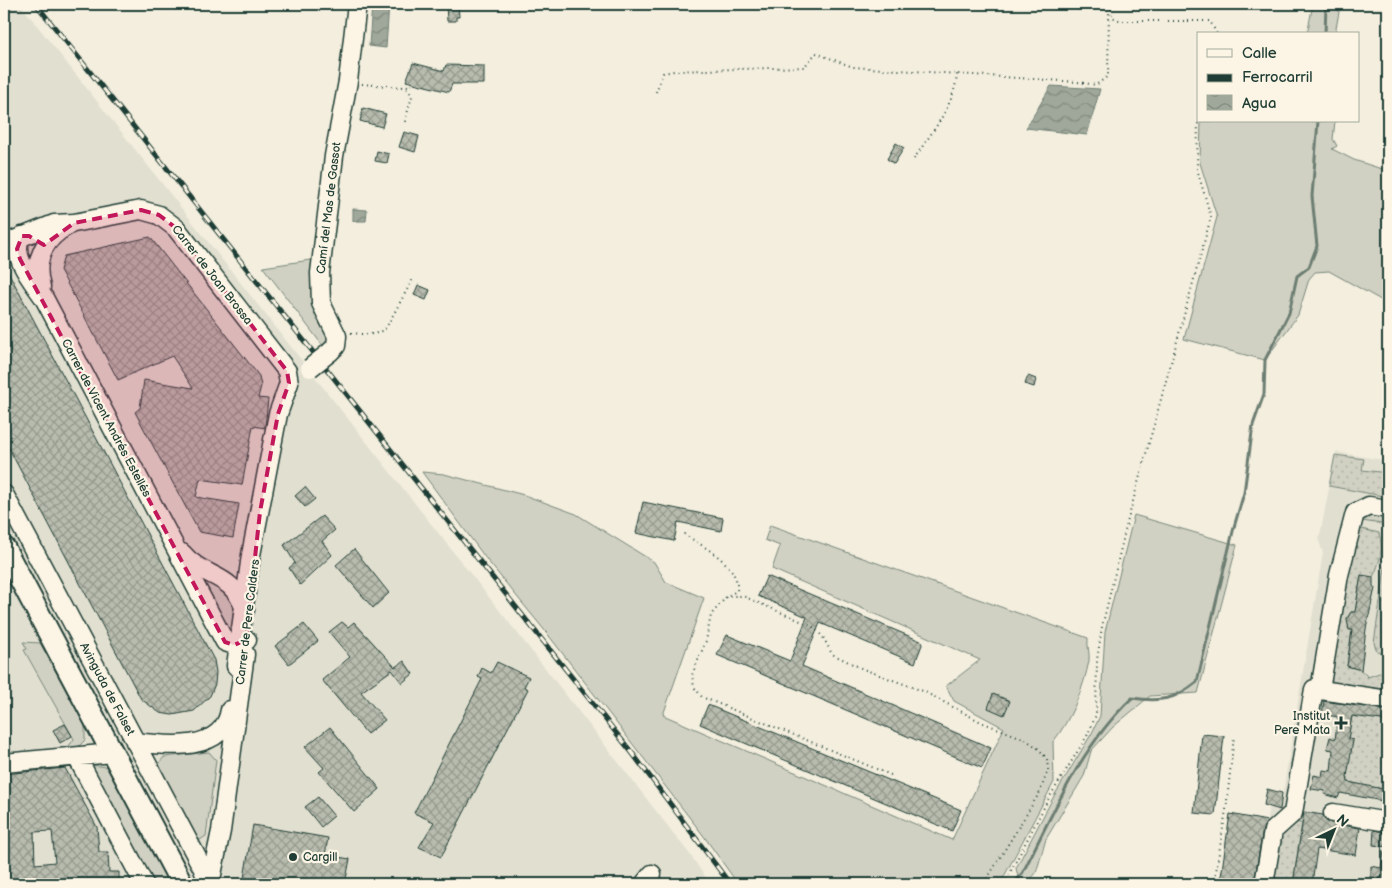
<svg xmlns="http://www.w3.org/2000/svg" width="1392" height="888" font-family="'Balsamiq Sans',sans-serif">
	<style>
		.built { fill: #e1dfd0 }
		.grass { fill: #d0d1c2; stroke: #78877b }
		.garden { fill: url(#garden-dots); stroke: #78877b }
		.water { fill: url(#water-waves); stroke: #6c7d72 }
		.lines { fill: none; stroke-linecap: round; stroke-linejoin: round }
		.stream { stroke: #6c7d72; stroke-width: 3 }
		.building { fill: url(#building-cross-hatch); stroke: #1f3d34; fill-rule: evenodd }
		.minor-casing { stroke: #1f3d34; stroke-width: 21 }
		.major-casing { stroke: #1f3d34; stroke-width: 25 }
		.path { stroke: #1f3d34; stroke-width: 2; stroke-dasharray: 1 4; stroke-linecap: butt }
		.minor { stroke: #fcf5e5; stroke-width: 18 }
		.major { stroke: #fcf5e5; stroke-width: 21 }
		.rail-casing { stroke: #1f3d34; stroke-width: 5 }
		.rail { stroke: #fcf5e5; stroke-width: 3; stroke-dasharray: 9; stroke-linecap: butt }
		.minor-bridge-casing { stroke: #1f3d34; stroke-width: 21; stroke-linecap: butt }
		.minor-bridge { stroke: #fcf5e5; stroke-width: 18 }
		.marked { fill: #c2185b; fill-opacity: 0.2; stroke: #c2185b; stroke-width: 4; stroke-dasharray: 10 6; stroke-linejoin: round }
		.poi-dot { fill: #1f3d34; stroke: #fcf5e5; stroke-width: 2 }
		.labels { text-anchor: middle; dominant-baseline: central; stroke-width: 4.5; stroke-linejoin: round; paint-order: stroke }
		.street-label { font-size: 12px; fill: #1f3d34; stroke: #fcf5e5 }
		.poi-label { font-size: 12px; fill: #1f3d34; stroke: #fcf5e5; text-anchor: end }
	</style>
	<defs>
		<pattern id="garden-dots" width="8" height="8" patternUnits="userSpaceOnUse" patternTransform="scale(1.25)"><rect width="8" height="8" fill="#d0d1c2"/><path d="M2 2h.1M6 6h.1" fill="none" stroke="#b2b4a7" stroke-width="1.8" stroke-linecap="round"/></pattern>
		<pattern id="water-waves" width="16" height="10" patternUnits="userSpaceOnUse" patternTransform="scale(1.25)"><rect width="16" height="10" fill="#a0a89b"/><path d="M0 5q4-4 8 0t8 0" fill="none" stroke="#828a7f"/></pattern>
		<pattern id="building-cross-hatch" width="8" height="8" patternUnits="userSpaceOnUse" patternTransform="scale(1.25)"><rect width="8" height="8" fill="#b8bcae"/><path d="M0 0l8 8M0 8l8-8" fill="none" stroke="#959a8e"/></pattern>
	</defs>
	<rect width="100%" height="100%" fill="#f3eede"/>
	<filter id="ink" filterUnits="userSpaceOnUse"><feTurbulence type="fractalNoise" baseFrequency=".02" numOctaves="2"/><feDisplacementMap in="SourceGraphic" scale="10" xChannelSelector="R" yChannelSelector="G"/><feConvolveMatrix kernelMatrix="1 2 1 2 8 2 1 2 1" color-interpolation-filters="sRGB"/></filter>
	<g filter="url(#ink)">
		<path class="built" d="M4,4H20L541,663L691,856L710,884H4Z
			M1336,452L1388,461V884H1257L1269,807L1280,810L1323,553L1319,541Z"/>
		<path class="grass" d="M1313,4H1338L1339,12L1335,34H1307Z
			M1201,121H1335L1333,139L1337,146L1332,149L1354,160L1388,171V304L1329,271L1315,272L1309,279L1298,315L1265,360L1184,339L1217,217L1200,163Z
			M317,259L313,299L315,316L329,339L326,350L263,267Z
			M422,472L444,474L524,495L576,514L654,562L666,582L704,598L663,715L952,840L1004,728L954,701L946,686L980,660L772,569L780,546L765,540L770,525L1088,638C1087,646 1090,654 1089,661C1083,690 1071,719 1053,742L1054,782L1000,884H738L703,835L546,632L487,560Z
			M1134,515L1237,545L1198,693L1150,696L1113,727L1091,751L1084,776L1046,839L1036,873L1027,884H1022L1019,881L1016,868L1054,796L1092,733L1100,716L1105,632Z
			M204,582C235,585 235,612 232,635Z
			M23,642L40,643L85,724V740L77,748L66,750L74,739L24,650L27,649Z
			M209,752L216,760L206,836L200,840L196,837L160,768L159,763L164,757Z
			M89,765L108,767L171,884H151Z"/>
		<path class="garden" d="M1335,455L1364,459L1362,470L1388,473V497L1329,486Z
			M1388,511V525L1362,521V513Z
			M1361,529L1379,533C1384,548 1380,563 1373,577L1361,575L1355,612H1351L1347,618L1349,629L1352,630L1347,666L1361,670L1368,677L1388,670V697L1337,686L1331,681L1329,670L1356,530Z
			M1388,547V656L1377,651L1374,643Z
			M1357,711L1367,717L1388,721V790L1348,782V777L1342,776L1346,751L1351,752L1353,740L1348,739L1352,716L1356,717Z
			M1287,822L1302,823L1293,884H1269L1278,832Z"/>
		<path class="water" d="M372,4H389L386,48L369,46Z
			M1051,86L1100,89L1087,135L1026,128Z
			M353,209L367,210L366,221H353Z"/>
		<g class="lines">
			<path class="stream" d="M1325,34L1326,4
				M1014,884L1023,872C1054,811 1082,745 1132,698C1160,702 1175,700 1197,682L1234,527L1244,493L1253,425L1264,394L1265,360L1289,313L1297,276L1309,267L1317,246L1312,196L1318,121"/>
		</g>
		<path class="building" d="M446,4H458L459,17H456V21H447Z
			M413,63L444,71L446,65L484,66V84H452L449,92L406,81Z
			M363,108L386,114L382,127L360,121Z
			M404,132L419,136L415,152L399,147Z
			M896,143L904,148L894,164L887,159Z
			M377,151L389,154L387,163L375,161Z
			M150,237L259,376L261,386L258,398L268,399L265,428L253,426L242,485L200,479L196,497L239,504L233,538L199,532L135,412L140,408L144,380L193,388L172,356L118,380L60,270L64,256Z
			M4,264L214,660L216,672L215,684L210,696L194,711L172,715L160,713L141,699L4,439Z
			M418,285L430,290L426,300L414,295Z
			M1028,376L1036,379L1034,387L1025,384Z
			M305,487L315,499L305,507L295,496Z
			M643,502L723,518L721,531L678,522L674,541L636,533Z
			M322,516L335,530L322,541L332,555L300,585L289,568L295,563L284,545Z
			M354,549L389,593L373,608L336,565Z
			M1361,575L1373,577V586L1375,588L1366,629L1361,670L1347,666L1352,630H1349L1347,619L1351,612H1355Z
			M767,576L923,642L915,663L820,623L802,666L991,748L982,768L717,655L727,635L790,661L807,617L758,596Z
			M342,622L348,627L354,622L395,667L404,661L413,674L402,683L392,670L361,692L385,720L367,734L322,680L350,657L329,632Z
			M304,624L318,641L289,664L275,646Z
			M497,662L529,677L524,687L528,689L441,857L419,847L434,822L414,813L482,679L478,677L482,668L491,673Z
			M993,694L1010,701L1004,715L988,708Z
			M1324,701L1388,710V721L1352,716L1348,739L1353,740L1347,777L1348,782L1388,790V802L1340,793L1338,798L1324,794L1325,791L1311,789L1314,775L1322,777L1323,770L1331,771L1333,750L1327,749L1330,737L1335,739L1338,717L1322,714Z
			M708,705L961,810L952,831L700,724Z
			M65,724L72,736L60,743L53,730Z
			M330,727L380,789L354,812L319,772L324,768L305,747Z
			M1202,734L1224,736L1215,815L1194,813Z
			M65,768L97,827L99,852H108L109,872H119V884H4V774ZM52,831L55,862L35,864L34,832Z
			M1267,789L1282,793L1280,810L1264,805Z
			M318,797L334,816L321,827L305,807Z
			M1304,812L1323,815L1326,821L1331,823L1360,828L1356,855L1317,849L1312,884H1293Z
			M1230,814L1267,821L1263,829L1254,884H1220Z
			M253,825L328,838L325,855L350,859L345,884H243Z
			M1374,830L1388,833V847L1373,845Z
			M1384,851H1388V884H1378V878L1371,877V866L1381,868Z"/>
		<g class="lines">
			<defs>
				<path id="minor" d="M22,236C8,254 34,283 44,298L225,642L234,645L247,640
					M4,244L54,224L74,223L141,210L159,215L176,228L287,371L289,383L278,414L251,555L236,666
					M41,287C33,260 44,238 69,225
					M330,352L336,346L337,336L321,303L320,273L334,156L348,81L357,4
					M4,494L202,867L209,884
					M182,553C204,580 232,571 245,610
					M1320,690L1339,575L1355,513L1369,506L1388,509
					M135,742C167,746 224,753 230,710
					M77,757L144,884
					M4,763L113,753
					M1333,813L1388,822
					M210,884L221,831L245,654
					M644,884L652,874
					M1264,884L1273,831L1293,813L1314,689L1388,700"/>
				<path id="major" d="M4,548L182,884"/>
			</defs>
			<use href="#minor" class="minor-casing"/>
			<use href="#major" class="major-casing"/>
			<path class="path" d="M1110,4L1112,17L1121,21H1210L1217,34
				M362,84L402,87L412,85
				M402,87L408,89L412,96L404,125
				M656,92L663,73L674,71L804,67L816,53L853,67L1078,82L1096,85L1108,76L1109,10
				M914,159C931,133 955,105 957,74
				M351,333C365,334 374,337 386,328L414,277
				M684,534C703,547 740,564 737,591L729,595
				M891,775L702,697L694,687L692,675L706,641L711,615L727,596H743L812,626L823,637L832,654L863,669L923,691L981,722L1025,739L1039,749L1047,759L1048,770L1040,792L984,884
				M1004,884L1049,798L1087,736L1096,715L1097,660L1102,627L1127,523L1211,217L1197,169L1198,121
				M1214,884L1226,810L1234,736"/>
			<use href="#minor" class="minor"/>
			<use href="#major" class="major"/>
			<defs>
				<path id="rail" d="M36,4L633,754L730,884"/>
			</defs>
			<use href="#rail" class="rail-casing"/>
			<use href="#rail" class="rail"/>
			<defs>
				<path id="minor-bridge" d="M310,368L330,352"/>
			</defs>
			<use href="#minor-bridge" class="minor-bridge-casing"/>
			<use href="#minor-bridge" class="minor-bridge"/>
		</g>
	</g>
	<path class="marked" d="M141,210L159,215L176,228L287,371L289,383L278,414L260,512L246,640L234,645L225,642L20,259L17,249L22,236H29L44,245L74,223Z"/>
	<g class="poi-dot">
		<path d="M1338.5 715.5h5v5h5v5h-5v5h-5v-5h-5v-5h5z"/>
		<circle cx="293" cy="857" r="5"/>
	</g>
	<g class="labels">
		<g class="street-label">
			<text transform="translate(329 208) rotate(-83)">Camí del Mas de Gassot</text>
			<text transform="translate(212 275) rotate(52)">Carrer de Joan Brossa</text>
			<text transform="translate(106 418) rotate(62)">Carrer de Vicent Andrés Estellés</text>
			<text transform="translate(248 622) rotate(-83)">Carrer de Pere Calders</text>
			<text transform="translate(107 689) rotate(62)">Avinguda de Falset</text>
		</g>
		<g class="poi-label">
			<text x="1330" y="716">Institut<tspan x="1330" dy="14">Pere Mata</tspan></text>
			<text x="303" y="857" text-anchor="start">Cargill</text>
		</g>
	</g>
	<rect width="1392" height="888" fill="none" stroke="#fcf5e5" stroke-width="20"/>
	<rect x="10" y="10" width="1372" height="868" fill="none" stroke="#1f3d34" stroke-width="2" filter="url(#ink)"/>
	<rect x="1197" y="32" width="162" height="90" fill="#fcf5e5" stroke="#a4ab9e"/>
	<rect x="1207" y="49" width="25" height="8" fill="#fcf5e5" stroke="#a4ab9e"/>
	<text x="1242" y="58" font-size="15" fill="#1f3d34">Calle</text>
	<rect x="1207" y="74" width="25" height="8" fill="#1f3d34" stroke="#a4ab9e"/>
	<text x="1242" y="82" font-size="15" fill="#1f3d34">Ferrocarril</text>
	<rect x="1207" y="95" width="25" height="15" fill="url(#water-waves)" stroke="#a4ab9e"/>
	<text x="1242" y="108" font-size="15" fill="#1f3d34">Agua</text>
	<g transform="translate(1334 830) rotate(43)" stroke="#fcf5e5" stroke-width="4" paint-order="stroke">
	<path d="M0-4L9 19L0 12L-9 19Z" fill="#1f3d34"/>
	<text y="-8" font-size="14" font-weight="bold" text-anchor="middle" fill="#1f3d34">N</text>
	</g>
</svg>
